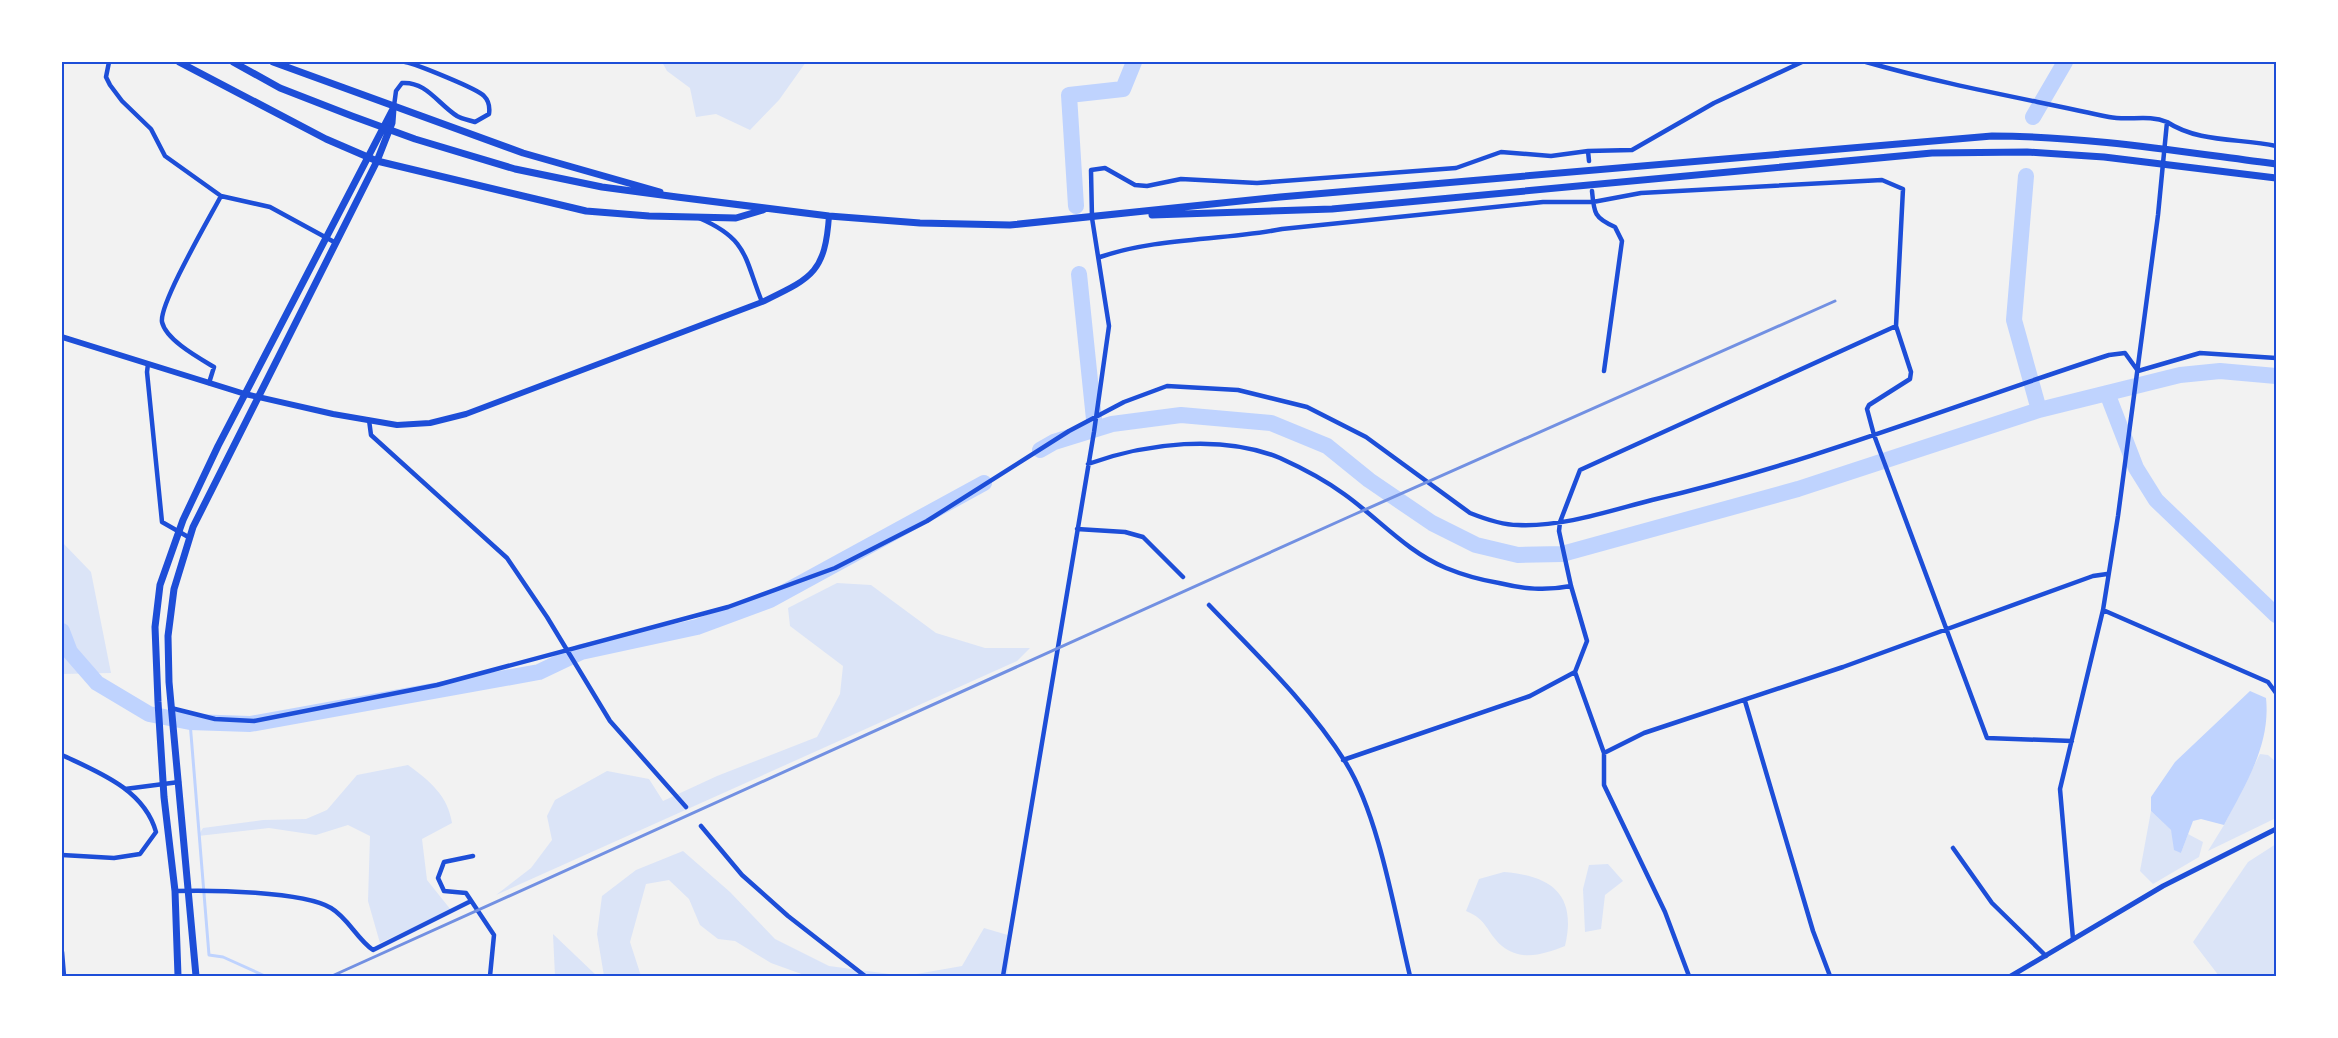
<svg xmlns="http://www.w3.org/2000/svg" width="2338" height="1038" font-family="'Nunito Sans',sans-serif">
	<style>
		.green { fill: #dbe4f7 }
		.water { fill: #bfd3fe }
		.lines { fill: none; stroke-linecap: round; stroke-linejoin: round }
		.stream { stroke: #bfd3fe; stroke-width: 3 }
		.river { stroke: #bfd3fe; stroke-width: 16 }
		.minor { stroke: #1d4ed8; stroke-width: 4.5 }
		.tertiary { stroke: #1d4ed8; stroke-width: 5 }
		.secondary { stroke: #1d4ed8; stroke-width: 6 }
		.primary { stroke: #1d4ed8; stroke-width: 7 }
		.trunk { stroke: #1d4ed8; stroke-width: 7 }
		.rail { stroke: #7290e2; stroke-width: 3 }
		.neatline { fill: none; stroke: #1d4ed8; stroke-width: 2 }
	</style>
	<rect width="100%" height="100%" fill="#f2f2f2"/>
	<path class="green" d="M662,62H806L779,100L750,130L716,114L696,117L690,88L667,71Z
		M62,542L91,572L111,673L62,674Z
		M837,583L871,585L936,633L985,648H1030L1017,661L496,895L531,868L552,840L547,816L555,800L607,771L649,779L663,801L717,776L817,737L840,694L843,666L790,626L788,608Z
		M2260,754L2268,755L2276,762V818L2208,851L2224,825Z
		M408,765C430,781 448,796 452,823L422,839L427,880L451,910L380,943L368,901L370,836L348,825L316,835L269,828L198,836L203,828L263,820L306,819L327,810L357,775Z
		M2151,811L2171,830L2181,853L2188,834L2203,842L2199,857L2153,884L2140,871Z
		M2276,844V976H2219L2193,942L2248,862Z
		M683,851L730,892L775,939L829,966L905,976L962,966L984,928L1011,936L1007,976H807L771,963L735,941L718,939L700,925L689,899L669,880L646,884L630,942L641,976H604L597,934L602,896L636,870Z
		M1608,864L1623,881L1605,895L1601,929L1585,932L1583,889L1589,865Z
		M1504,872C1552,876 1577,895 1565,946C1544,954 1522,962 1502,946C1486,932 1488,920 1466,911L1479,879Z
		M553,934L597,976H555Z"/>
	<path class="water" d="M2250,691L2266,698C2271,745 2245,785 2224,825L2201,819L2193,821L2181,853L2174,850L2171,830L2151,811V797L2175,762Z"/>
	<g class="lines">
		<path class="stream" d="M190,722L209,955L223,957L265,976"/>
		<path class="river" d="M2033,117L2065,62
			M2026,176L2014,320L2039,410
			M1076,206L1069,95L1123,89L1134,62
			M1079,274L1095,429
			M2107,393L2136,468L2156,500L2276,615
			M1040,450L1054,442L1112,424L1181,415L1271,423L1327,446L1369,480L1432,523L1476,545L1518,555L1562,554L1798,489L2039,410L2180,375L2220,371L2276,376
			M62,631L70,652L97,683L149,714L190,722L250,724L539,672L581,652L697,627L770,600L984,483"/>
		<path class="minor" d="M109,62L106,77L110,85L122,101L151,129L165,156L221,196L270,207L336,243
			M1866,62C1946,85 2027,99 2109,117C2129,121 2148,114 2167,122L2158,215L2118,516L2103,610L2060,789L2073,939
			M394,106L396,91L402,83C426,81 438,104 457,116C462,119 469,120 475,122L489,114C490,107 489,101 484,96C478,89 416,64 405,62
			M2167,122C2199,143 2240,138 2276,146
			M1588,151L1589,161
			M1592,191C1594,213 1594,218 1615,227L1622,241L1604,371
			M699,218C748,239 744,257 762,302
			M1100,257C1159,237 1221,241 1282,229L1543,202H1593L1641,193L1882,180L1903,189L1896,326L1911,372L1910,379L1869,405L1867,409L1874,435L1987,738L2072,741
			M148,364L147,372L162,522L190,538
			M2138,371L2200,353L2276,358
			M209,383L214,367C199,358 166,340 162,322C159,304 210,217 221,196
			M369,420L371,435L507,558L547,617L610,721L686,807
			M1088,464C1146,443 1222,434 1280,458C1302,468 1325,480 1344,494C1378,518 1407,552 1446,568C1463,575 1481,580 1499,583C1524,589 1545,591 1571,586
			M1077,529L1125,532L1143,537L1183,577
			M1209,605C1257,655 1309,704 1346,763C1379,816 1395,914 1410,976
			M2103,610L2268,682L2276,693
			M1745,701L1813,931L1830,976
			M171,708L215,719L254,721L437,685L728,607L835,568L927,521L1069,431L1124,402L1167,386L1238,390L1307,407L1366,437L1470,513C1485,519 1502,525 1518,525C1563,527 1609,511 1652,500C1808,464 1957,404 2109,355L2125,353L2138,371
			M1604,753L1644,733L1843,667L2093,576L2107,574
			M62,755C98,772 144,789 156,832L140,854L114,858L62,855
			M1343,760L1530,696L1575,672
			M125,789L179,782
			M701,826L742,875L788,916L865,976
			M1953,848L1992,903L2046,956
			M473,856L444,862L438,878L444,891L466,893L494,935L490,976
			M175,891C209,890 303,891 331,908C348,918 357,939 373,950L471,901
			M62,952L64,976
			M1003,976L1094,432L1109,326L1092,218L1091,170L1105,168L1135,185L1147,186L1181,179L1257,183L1456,168L1501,152L1551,156L1588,151L1632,150L1714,103L1802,62
			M1689,976L1665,912L1604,785V753L1575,672L1587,641L1571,586L1559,531L1560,522L1580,470L1896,326"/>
		<path class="tertiary" d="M2011,976L2163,886L2276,829"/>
		<path class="secondary" d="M62,337L245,394L333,414L397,425L430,423L466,414L762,302C811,278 825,274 829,216"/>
		<path class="primary" d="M178,976L175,891L164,797L158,702L155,627L160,585L183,520L218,446L394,107
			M196,976L169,682L168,636L174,589L193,527L377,161L392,123L393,109"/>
		<path class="trunk" d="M179,62L326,139L377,161L586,211L649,216L736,218L763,210
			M233,62L280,88L352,116L415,139L515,169L602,187L677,197L829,216L920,223L1010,225L1280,197L1992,136C2088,136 2182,152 2276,164
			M273,62L523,153L660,192
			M1152,215L1332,209L1932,153L2027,152L2104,157L2276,178"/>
		<path class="rail" d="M332,976L1353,515L1835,301"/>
	</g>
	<rect width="2338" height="1038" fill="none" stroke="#ffffff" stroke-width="126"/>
	<rect x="63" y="63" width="2212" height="912" class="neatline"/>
</svg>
